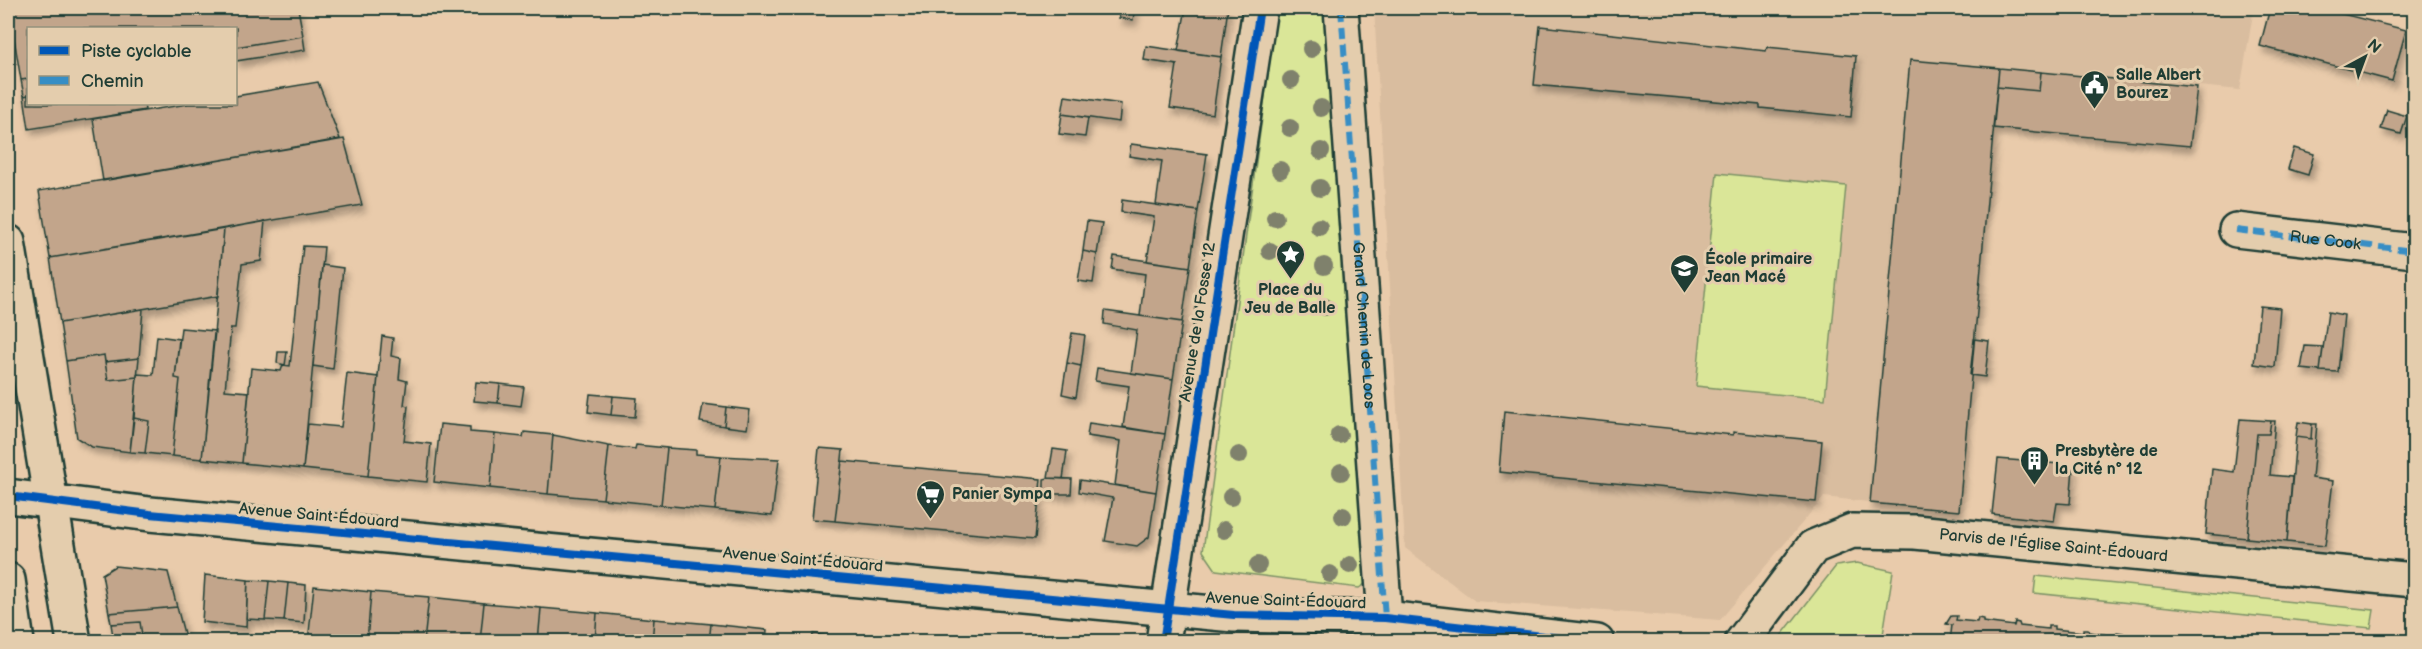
<svg xmlns="http://www.w3.org/2000/svg" width="2422" height="649" font-family="'Balsamiq Sans',sans-serif">
	<style>
		.built { fill: #d9bd9f }
		.green { fill: #dae698; stroke: #7c9266; stroke-width: 1.5 }
		.building { fill: #c2a58b; stroke: #1f3d34; stroke-width: 1.5; filter: url(#shadow) }
		.lines { fill: none; stroke-linecap: round; stroke-linejoin: round }
		.lane-casing { stroke: #1f3d34; stroke-width: 24 }
		.street-casing { stroke: #1f3d34; stroke-width: 38 }
		.secondary-casing { stroke: #1f3d34; stroke-width: 38 }
		.lane { stroke: #e4cdad; stroke-width: 20 }
		.street { stroke: #e4cdad; stroke-width: 33 }
		.secondary { stroke: #e4cdad; stroke-width: 33 }
		.quiet { stroke: #378ec5; stroke-width: 6; stroke-dasharray: 12 6; stroke-linecap: butt }
		.cycleway-casing { stroke: #e4cdad; stroke-width: 11 }
		.cycleway { stroke: #0057b8; stroke-width: 8 }
		.tree { fill: #7f816c }
		.labels { text-anchor: middle; dominant-baseline: central; stroke-width: 6; stroke-linejoin: round; paint-order: stroke }
		.poi-label { font-size: 16px; font-weight: bold; fill: #1f3d34; stroke: #e4cdad; text-anchor: start }
		.street-label { font-size: 16px; fill: #1f3d34; stroke: #e4cdad }
	</style>
	<defs>
		<filter id="shadow"><feDropShadow dx="3.5" dy="6" stdDeviation="3" flood-color="#0004"/></filter>
	</defs>
	<rect width="100%" height="100%" fill="#e9cbab"/>
	<filter id="ink" filterUnits="userSpaceOnUse"><feTurbulence type="fractalNoise" baseFrequency=".0167" numOctaves="2"/><feDisplacementMap in="SourceGraphic" scale="12" xChannelSelector="R" yChannelSelector="G"/><feConvolveMatrix kernelMatrix="1 2 1 2 8 2 1 2 1" color-interpolation-filters="sRGB"/></filter>
	<g filter="url(#ink)">
		<path class="built" d="M1374,8H2254L2240,90L1999,67L1958,512L1824,497L1720,620L1475,601L1405,548Z"/>
		<path class="green" d="M1277,8H1327L1372,579L1359,588L1216,570L1203,551Z
			M1717,173L1846,186L1825,399L1696,386Z
			M1857,563L1893,571L1882,641H1777L1836,566Z
			M2036,576L2374,610L2371,628L2034,593Z"/>
		<path class="building" d="M9,8H298L303,36L236,47V28H28V79L21,80Z
			M1121,8H1135L1133,20L1119,18Z
			M1182,8H1228L1221,57L1178,51L1186,8Z
			M2270,8H2319L2406,30L2392,81L2260,46Z
			M1540,26L1766,51L1767,47L1856,56L1851,117L1760,108V105L1534,85Z
			M303,36L305,50L236,61V47Z
			M1146,46L1221,57L1213,114L1170,108L1177,65L1144,60Z
			M1910,60L1999,68L1959,511L1870,503Z
			M1999,68L2041,72L2039,91L1997,87Z
			M2041,72L2197,87L2190,146L1993,128L1997,87L2039,91Z
			M28,79V95L24,96L21,80Z
			M318,82L340,139L103,181L93,119L188,104H236V96Z
			M28,95V104H144L145,110L29,129L24,96Z
			M1065,96L1121,104L1119,122L1062,114Z
			M2387,110L2407,116L2401,134L2381,129Z
			M1062,114L1088,118L1085,137L1059,134Z
			M2414,130V158L2408,156Z
			M344,139L362,205L50,258L39,191Z
			M1131,144L1207,154L1198,211L1156,205L1162,161L1129,156Z
			M2294,148L2314,154L2308,175L2288,169Z
			M2414,166V189L2409,187Z
			M1122,200L1198,211L1190,267L1147,261L1154,217L1121,212Z
			M265,221L261,261L242,264L235,328H231L225,390L249,392L242,463L202,459L224,229Z
			M1087,221L1102,223L1097,254L1083,251Z
			M224,229L218,296L60,323L50,258Z
			M303,246L324,247L303,469L242,463L251,368L281,371L283,365L290,366Z
			M1083,251L1097,254L1093,283L1078,281Z
			M1114,256L1190,267L1182,322L1140,316L1145,274L1112,269Z
			M322,265L343,268L333,369L313,366Z
			M2260,306L2280,308L2275,367L2254,364Z
			M143,309L139,358L105,362L104,355L66,361L60,323Z
			M1105,311L1182,322L1173,379L1131,373L1137,330L1104,324Z
			M2328,312L2344,315L2338,372L2320,371Z
			M181,328L215,331L202,459L172,456L180,379L175,378Z
			M1072,333L1085,335L1081,366L1067,363Z
			M157,336L179,339L175,378L180,379L172,456L145,453L149,421L134,418L137,374L153,375Z
			M382,336L393,338L391,356L401,358L399,379L407,381L404,405L408,406L404,441L431,444L427,482L368,476Z
			M1974,339L1989,341L1985,377L1970,375Z
			M2305,346L2323,347L2320,371L2301,369Z
			M278,352H287L285,365L277,363Z
			M104,355L108,380L137,377L130,452L92,447L77,438L66,361Z
			M139,358L137,377L108,380L105,362Z
			M1067,363L1081,366L1076,397L1062,394Z
			M1097,368L1173,379L1165,434L1123,427L1129,386L1095,381Z
			M347,373L378,377L368,476L303,469L308,424L341,427Z
			M476,382L500,384L498,403L474,401Z
			M500,384L524,387L521,406L498,403Z
			M590,394L613,396L611,415L588,412Z
			M613,396L637,398L635,417L611,415Z
			M703,404L726,407L724,426L700,422Z
			M726,407L750,410L747,429L724,426Z
			M1504,411L1733,435V432L1822,441L1816,502L1499,472Z
			M134,418L149,421L145,453L130,452Z
			M2240,419L2271,421L2269,434H2257L2247,538L2206,534L2212,469L2234,472Z
			M2271,421H2275L2270,475L2292,477L2287,542L2247,538L2257,434H2269Z
			M2298,422L2312,424L2311,439L2296,437Z
			M1089,423L1165,434L1156,492L1115,485L1121,441L1087,436Z
			M440,424L470,427V432L495,434L490,488L434,482Z
			M2312,424H2317L2312,478L2333,481L2325,546L2287,542L2296,437L2311,439Z
			M524,432L553,435L548,494L490,488L495,434L523,437Z
			M553,435L609,446L603,499L548,494Z
			M636,445L667,448L661,505L603,499L609,446L635,449Z
			M667,448L696,450V454L721,456L715,510L661,505Z
			M819,448L843,450L835,521L812,519Z
			M1053,449L1067,451L1063,479L1048,478Z
			M721,456L779,459L772,516L715,510Z
			M1998,459L2060,464L2073,468L2070,504L2057,503L2054,521L1992,514Z
			M842,461L1041,479L1035,539L835,521Z
			M1048,478L1072,479L1071,494H1044V479Z
			M1080,480L1156,492L1149,537L1137,546L1105,541L1113,498L1079,492Z
			M115,566L168,572L177,607L109,613L102,574Z
			M205,575L248,580L246,627L202,622Z
			M248,580L269,581L265,620L246,619Z
			M269,581L288,583L284,621L265,620Z
			M288,583L306,585L304,623L284,621Z
			M314,586L371,592L367,642L339,639V642H308Z
			M371,592L429,597L424,642H367Z
			M429,597L484,603L480,642H424Z
			M484,603L541,608L538,642H480Z
			M177,607L186,641L143,642L140,622L111,624L109,613Z
			M541,608L597,613L595,642H538Z
			M597,613L654,619L652,642H595Z
			M1951,616H1957L1956,620L1977,622L1978,618L1983,619V622L2014,626L2015,622L2019,623L2020,626L2048,629V626H2054V629L2083,632V629H2088L2089,632L2116,636L2117,632L2123,633V636L2151,639L2152,635L2159,636V639L2178,642H1950L1952,625L1946,624Z
			M654,619L711,624L709,642H652Z
			M140,622L143,642H114L111,624Z
			M711,624L767,630L766,642H709Z
			M813,634L831,636V642H812Z"/>
		<g class="lines">
			<defs>
				<path id="lane" d="M1384,642L1385,618"/>
				<g id="street">
					<path id="s1" d="M1341,8L1385,618"/>
					<path id="s2" d="M2236,230L2414,251"/>
					<path d="M8,496L150,514L1234,615L1385,618L1597,642"/>
					<path d="M1163,642L1260,8"/>
					<path id="s3" d="M1742,642L1813,547L1852,531L1915,532L2414,580"/>
				</g>
				<path id="secondary" d="M8,242L74,642
					M8,580L17,642"/>
			</defs>
			<use href="#lane" class="lane-casing"/>
			<use href="#street" class="street-casing"/>
			<use href="#secondary" class="secondary-casing"/>
			<use href="#lane" class="lane"/>
			<use href="#street" class="street"/>
			<use href="#secondary" class="secondary"/>
			<path class="quiet" d="M1341,8L1385,618
				M2236,230L2414,251"/>
			<defs>
				<path id="cycleway" d="M8,496L150,514L1234,615L1385,618L1597,642
					M1163,642L1260,8"/>
			</defs>
			<use href="#cycleway" class="cycleway-casing"/>
			<use href="#cycleway" class="cycleway"/>
		</g>
		<g class="tree">
			<circle cx="1311" cy="49" r="9"/>
			<circle cx="1291" cy="80" r="9"/>
			<circle cx="1321" cy="108" r="9"/>
			<circle cx="1290" cy="128" r="9"/>
			<circle cx="1321" cy="151" r="9"/>
			<circle cx="1280" cy="170" r="9"/>
			<circle cx="1320" cy="188" r="9"/>
			<circle cx="1275" cy="218" r="9"/>
			<circle cx="1319" cy="227" r="9"/>
			<circle cx="1270" cy="251" r="9"/>
			<circle cx="1324" cy="266" r="9"/>
			<circle cx="1325" cy="307" r="9"/>
			<circle cx="1339" cy="435" r="9"/>
			<circle cx="1239" cy="455" r="9"/>
			<circle cx="1341" cy="472" r="9"/>
			<circle cx="1231" cy="497" r="9"/>
			<circle cx="1343" cy="516" r="9"/>
			<circle cx="1224" cy="530" r="9"/>
			<circle cx="1258" cy="565" r="9"/>
			<circle cx="1350" cy="565" r="9"/>
			<circle cx="1330" cy="574" r="9"/>
		</g>
	</g>
	<defs>
		<symbol id="civic-pin" viewBox="-11 -11 22 30"><path d="M0 17L-7.5 6A9.5 9.5 0 1 1 7.5 6Z" fill="#1f3d34" stroke="#e4cdad"/><path d="M-.6-6.5H3V-4.5H.6V-3L4-1V1h2V6H-6V1h2V-1L-.6-3ZM-1.2 2.5V6h2.4V2.5Z" fill="#fff"/></symbol>
		<symbol id="sight-pin" viewBox="-11 -11 22 30"><path d="M0 17L-7.5 6A9.5 9.5 0 1 1 7.5 6Z" fill="#1f3d34" stroke="#e4cdad"/><path d="M0-6L1.8-2.2L6-1.7L2.9 1.2L3.7 5.4L0 3.3L-3.7 5.4L-2.9 1.2L-6-1.7L-1.8-2.2Z" fill="#fff"/></symbol>
		<symbol id="school-pin" viewBox="-11 -11 22 30"><path d="M0 17L-7.5 6A9.5 9.5 0 1 1 7.5 6Z" fill="#1f3d34" stroke="#e4cdad"/><path d="M0-5L7-2L0 1L-7-2ZM-4 1L0 2.5L4 1V4Q0 6-4 4Z" fill="#fff"/></symbol>
		<symbol id="building-pin" viewBox="-11 -11 22 30"><path d="M0 17L-7.5 6A9.5 9.5 0 1 1 7.5 6Z" fill="#1f3d34" stroke="#e4cdad"/><path d="M-4-6H4V6H1V3H-1V6H-4ZM-2.5-4.3h1.7v1.8h-1.7ZM.8-4.3h1.7v1.8H.8ZM-2.5-1h1.7V.8h-1.7ZM.8-1h1.7V.8H.8Z" fill="#fff"/></symbol>
		<symbol id="supermarket-pin" viewBox="-11 -11 22 30"><path d="M0 17L-7.5 6A9.5 9.5 0 1 1 7.5 6Z" fill="#1f3d34" stroke="#e4cdad"/><path d="M-6-5.5h2.5l.6 2H6L4.5 2H-2.5L-4.4-4H-6ZM-1.5 3.2a1.3 1.3 0 1 0 .1 0ZM3 3.2a1.3 1.3 0 1 0 .1 0Z" fill="#fff"/></symbol>
	</defs>
	<g fill-rule="evenodd">
		<use href="#civic-pin" x="2078" y="68" width="33" height="45"/>
		<use href="#sight-pin" x="1274" y="238" width="33" height="45"/>
		<use href="#school-pin" x="1668" y="252" width="33" height="45"/>
		<use href="#building-pin" x="2018" y="444" width="33" height="45"/>
		<use href="#supermarket-pin" x="914" y="478" width="33" height="45"/>
	</g>
	<g class="labels">
		<g class="poi-label">
			<text x="2116" y="75">Salle Albert<tspan x="2116" dy="18">Bourez</tspan></text>
			<text x="1705" y="259">École primaire<tspan x="1705" dy="18">Jean Macé</tspan></text>
			<text x="1290" y="290" text-anchor="middle">Place du<tspan x="1290" dy="18">Jeu de Balle</tspan></text>
			<text x="2055" y="451">Presbytère de<tspan x="2055" dy="18">la Cité n° 12</tspan></text>
			<text x="952" y="494">Panier Sympa</text>
		</g>
		<g class="street-label">
			<text stroke="none"><textPath href="#s2" startOffset="90">Rue Cook</textPath></text>
			<text transform="translate(1198 322) rotate(-81)">Avenue de la Fosse 12</text>
			<text stroke="none"><textPath href="#s1" startOffset="318">Grand Chemin de Loos</textPath></text>
			<text transform="translate(319 516) rotate(5)">Avenue Saint-Édouard</text>
			<text stroke="none"><textPath href="#s3" startOffset="363">Parvis de l'Église Saint-Édouard</textPath></text>
			<text transform="translate(803 560) rotate(5)">Avenue Saint-Édouard</text>
			<text transform="translate(1286 601) rotate(2)">Avenue Saint-Édouard</text>
		</g>
	</g>
	<rect width="2422" height="649" fill="none" stroke="#e4cdad" stroke-width="30"/>
	<rect x="15" y="15" width="2392" height="619" fill="none" stroke="#1f3d34" stroke-width="2" filter="url(#ink)"/>
	<rect x="27" y="27" width="210" height="78" fill="#e4cdad" stroke="#95937d" stroke-width="1.5"/>
	<rect x="39" y="46" width="30" height="9" fill="#0057b8" stroke="#95937d" stroke-width="1.5"/>
	<text x="81" y="57" font-size="18" fill="#1f3d34">Piste cyclable</text>
	<rect x="39" y="76" width="30" height="9" fill="#378ec5" stroke="#95937d" stroke-width="1.5"/>
	<text x="81" y="87" font-size="18" fill="#1f3d34">Chemin</text>
	<g transform="translate(2365 57) rotate(41)" stroke="#e4cdad" stroke-width="4.5" paint-order="stroke">
	<path d="M0-4.5L10 22L0 15L-10 22Z" fill="#1f3d34"/>
	<text y="-9" font-size="16" font-weight="bold" text-anchor="middle" fill="#1f3d34">N</text>
	</g>
</svg>
